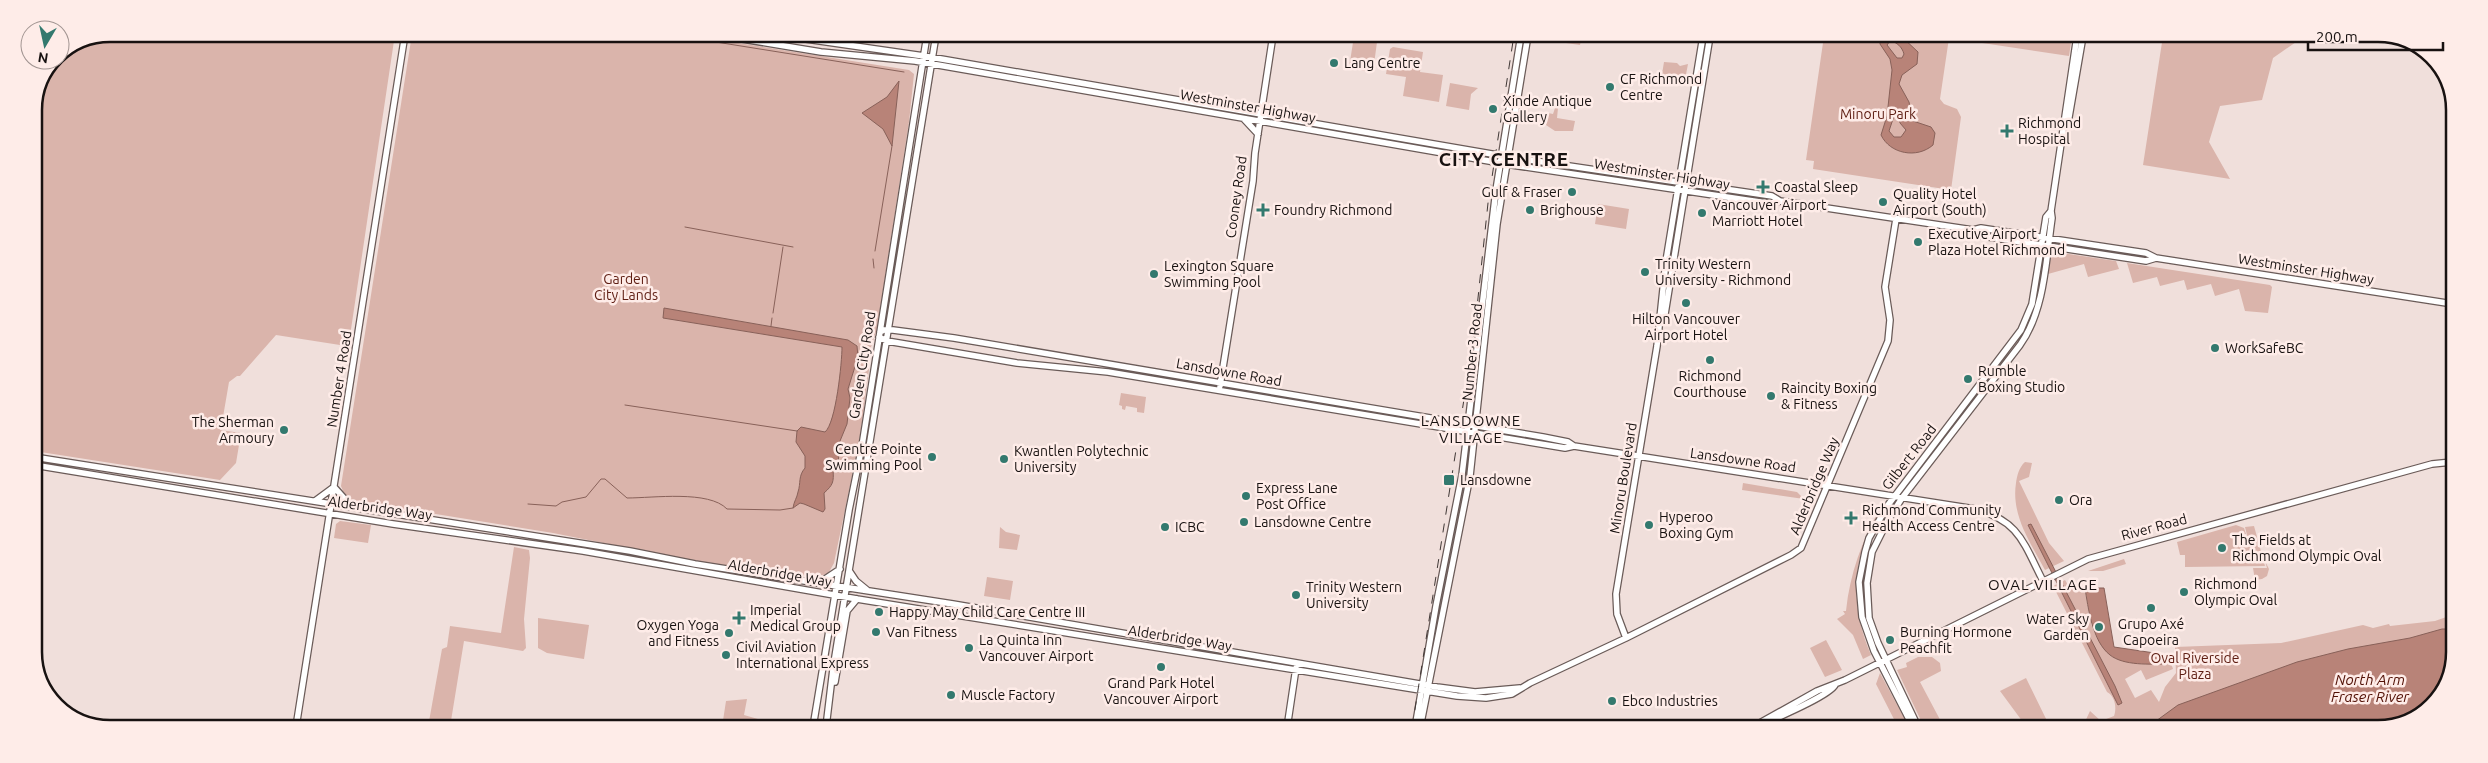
<svg xmlns="http://www.w3.org/2000/svg" width="2488" height="763" font-family="Ubuntu,sans-serif">
	<style>
		.green { fill: #dab4ab }
		.water { fill: #b88378; stroke: #886159; fill-rule: evenodd }
		.lines { fill: none; stroke-linecap: round; stroke-linejoin: round }
		.stream { stroke: #886159; stroke-width: 1 }
		.secondary-casing { stroke: #6a5b58; stroke-width: 8 }
		.secondary { stroke: #fff; stroke-width: 5.5 }
		.rail { stroke: #403836; stroke-width: 1; stroke-dasharray: 9 9; stroke-linecap: butt }
		.poi-dot { fill: #33796e; stroke: #feece8; stroke-width: 2 }
		.labels { text-anchor: middle; dominant-baseline: central; stroke-width: 5; stroke-linejoin: round; paint-order: stroke }
		.poi-label { font-size: 14px; fill: #181211; stroke: #feece8; text-anchor: start }
		.street-label { font-size: 14px; fill: #181211; stroke: #feece8 }
		.park-label { font-size: 14px; fill: #5e1d12; stroke: #feece8 }
		.neighbourhood-label { font-size: 15px; letter-spacing: 1px; fill: #181211; stroke: #feece8 }
		.water-label { font-size: 15px; font-style: italic; fill: #521106; stroke: #feece8 }
		.district-label { font-size: 19px; font-weight: bold; letter-spacing: 1px; fill: #181211; stroke: #feece8 }
		.rim { fill: none; stroke: #181211; stroke-width: 2.5 }
	</style>
	<rect width="100%" height="100%" fill="#f0dfdb"/>
	<path class="green" d="M110,34H395L350,336L340,345L276,335L240,376H237L229,382L223,417H220V430L241,433L236,463L220,480L34,451V110L55,60H60V54Z
		M412,34H681L909,70L914,74L909,122L877,329L868,356L869,370L860,437L834,563L828,574L814,577L694,561L553,533L349,500L345,496L341,486Z
		M1560,35H1582L1580,45L1559,42Z
		M1354,36L1374,39L1377,42L1373,72L1349,68Z
		M1824,36H2072L2069,56L1949,38L1940,99L1944,104L1957,109L1961,117L1951,190L1813,169L1814,161L1806,160Z
		M2163,36H2297L2299,40L2273,58L2262,100L2220,106L2209,142L2230,179L2143,165Z
		M1393,47L1423,52L1420,72L1443,75L1439,102L1403,96L1406,77L1386,74L1390,49Z
		M1664,62L1677,63L1680,66L1688,64L1684,85L1677,81L1674,83L1661,80Z
		M1450,83L1478,88L1471,94L1469,110L1446,106Z
		M1555,108H1558L1557,118L1575,121L1573,131H1555L1546,125L1548,113L1553,114Z
		M1598,204L1629,209L1626,229L1595,224Z
		M2055,252L2116,261L2119,269L2088,277L2084,264L2048,274L2051,254Z
		M2127,263L2270,285L2272,287L2268,313L2245,311L2239,289L2215,296L2211,284L2187,290L2184,280L2160,286L2157,277L2133,283Z
		M1121,393L1146,397L1144,413L1137,412V408L1126,406L1125,410L1122,409V406L1119,405Z
		M2025,462L2032,463L2029,477L2019,481L2049,543L2064,561L2045,570C2030,542 2011,515 2016,483C2017,476 2019,467 2025,462Z
		M1743,483L1797,492L1804,499L1742,490Z
		M1881,507C1881,515 1871,528 1867,537C1850,575 1855,618 1871,655L1863,659L1853,635L1837,619L1845,614L1843,611H1846C1850,573 1862,540 1881,507Z
		M340,521L371,525L368,543L334,538L336,524Z
		M2236,525L2244,528L2246,534L2231,535H2247L2245,527L2254,526L2265,566L2185,567V555H2180L2177,542Z
		M1000,527L1006,532L1020,535L1017,550L999,548Z
		M514,547L529,550L530,558L524,619L526,648L523,651L464,641L450,727H428L442,649L447,647L450,626L501,633Z
		M2124,559L2126,564L2103,571H2088Z
		M2265,561L2269,569L2267,576L2262,579L2255,580L2253,568H2267Z
		M987,577L1013,581L1010,600L984,596Z
		M2065,580L2068,585H2079V588H2085C2090,626 2094,658 2140,663C2150,664 2161,665 2171,663L2173,669L2146,680L2141,670L2125,679L2135,698L2151,690L2159,702L2165,687L2176,673L2175,647L2281,643L2363,625L2373,628L2389,624L2390,626L2435,621L2452,615V653L2156,721L2133,729H2078L2083,726L2090,711L2101,721L2114,716C2117,708 2115,696 2107,692L2053,586Z
		M538,618L589,625L584,659L547,653L538,648Z
		M1826,640L1842,670L1825,677L1810,648Z
		M1918,657H1932L1940,663L1941,671L1920,682L1945,729H1925L1897,670L1907,667L1906,663Z
		M1880,673L1910,729H1899L1876,684Z
		M2026,678L2051,729H2028L2000,691Z
		M747,699L744,715L765,721L762,727H722L726,701Z"/>
	<path class="water" d="M1880,36H1901L1918,52L1917,64L1902,75L1899,84L1909,102L1913,121L1931,127L1935,133L1933,145C1917,159 1890,154 1881,135L1887,116L1892,70L1890,59L1880,44ZM1890,41C1897,42 1902,47 1904,54L1902,58H1897L1887,45ZM1895,113H1898L1900,123L1906,130L1901,137H1894L1889,131Z
		M899,81L892,146L883,129L862,113L887,97Z
		M664,308L848,340L857,346L858,357L848,389L850,398L847,424L840,441L838,464L833,470C834,482 833,485 824,493L825,509L823,512L804,504L800,503L793,508C794,501 797,498 798,492C801,483 798,476 805,468V456L796,442L797,431L801,427L825,432C836,423 842,362 842,347L663,318Z
		M2031,524L2115,686L2122,703L2118,705L2028,525Z
		M2085,588H2104L2114,647L2168,655L2167,664C2150,664 2124,666 2110,655C2092,641 2088,607 2085,588Z
		M2442,629H2452V673L2424,714L2378,729H2133L2156,721L2178,705L2297,662L2348,649L2410,638Z"/>
	<g class="lines">
		<path class="stream" d="M672,35L904,72
			M685,227L793,247
			M875,251L892,146
			M873,259L874,268
			M773,313L783,247
			M771,326L772,318
			M625,405L797,431
			M528,504L556,506L562,502L586,497L601,479H605L627,498C653,498 709,490 727,509L780,510L793,508"/>
		<defs>
			<path id="secondary" d="M712,34L821,52L915,61L1512,165L1767,203L1780,201L1973,230L1982,236L2146,261L2156,258
				M778,35L924,56L1515,158L1772,196L1780,201
				M1244,119L1258,134
				M2065,121L2069,117L2083,36
				M1973,230L1981,228L2146,253L2156,258L2453,304
				M1660,321L1665,314L1710,36
				M880,332L884,330H893L954,338L1543,437L1568,442L1574,446
				M879,337L887,341L1017,363L1108,372L1565,448L1574,446L1975,509C2019,520 2024,544 2043,581
				M1220,386L1253,181L1255,153L1273,35
				M34,457L630,551L695,564L953,604L1437,687L1475,692L1520,688
				M34,465L393,524L583,551L857,599L1457,696L1486,698L1512,694L1530,683L1626,638L1791,555L1801,548L1888,341L1890,320L1885,287L1896,219
				M334,487L351,506
				M315,501L334,487
				M850,572L856,581L867,590
				M819,583L840,569
				M1626,638L1617,614L1616,594L1657,346L1666,261L1703,36
				M835,682L847,611L857,599
				M296,727L405,34
				M813,727L849,510L862,446L927,35
				M826,727L833,669L936,35
				M1753,727L1759,726C1774,719 1829,696 1835,685
				M1287,728L1296,668
				M1415,728L1436,606L1462,475L1496,190L1521,35
				M1420,728L1470,476L1497,224L1528,35
				M1749,729L1817,691L1845,680L2088,559L2432,464L2452,462
				M1914,729L1874,651L1862,617L1859,582L1865,552L1869,538L1888,505L2021,330L2032,304L2046,217L2051,211
				M1919,729L1878,643L1869,618L1867,583L1872,552L1888,520L1902,498L2020,345C2045,310 2046,259 2052,218L2051,211L2077,36"/>
		</defs>
		<use href="#secondary" class="secondary-casing"/>
		<use href="#secondary" class="secondary"/>
		<path class="rail" d="M1412,728L1474,336L1488,203L1514,35"/>
	</g>
	<g class="poi-dot">
		<circle cx="1334" cy="63" r="5"/>
		<circle cx="1610" cy="87" r="5"/>
		<circle cx="1493" cy="109" r="5"/>
		<path d="M2004.5 123.5h5v5h5v5h-5v5h-5v-5h-5v-5h5z"/>
		<path d="M1760.5 179.5h5v5h5v5h-5v5h-5v-5h-5v-5h5z"/>
		<circle cx="1572" cy="192" r="5"/>
		<circle cx="1883" cy="202" r="5"/>
		<path d="M1260.5 202.5h5v5h5v5h-5v5h-5v-5h-5v-5h5z"/>
		<circle cx="1530" cy="210" r="5"/>
		<circle cx="1702" cy="213" r="5"/>
		<circle cx="1918" cy="242" r="5"/>
		<circle cx="1645" cy="272" r="5"/>
		<circle cx="1154" cy="274" r="5"/>
		<circle cx="1686" cy="303" r="5"/>
		<circle cx="2215" cy="348" r="5"/>
		<circle cx="1710" cy="360" r="5"/>
		<circle cx="1968" cy="379" r="5"/>
		<circle cx="1771" cy="396" r="5"/>
		<circle cx="284" cy="430" r="5"/>
		<circle cx="932" cy="457" r="5"/>
		<circle cx="1004" cy="459" r="5"/>
		<rect x="1443" y="474" width="12" height="12" rx="2.5"/>
		<circle cx="1246" cy="496" r="5"/>
		<circle cx="2059" cy="500" r="5"/>
		<path d="M1848.5 510.5h5v5h5v5h-5v5h-5v-5h-5v-5h5z"/>
		<circle cx="1244" cy="522" r="5"/>
		<circle cx="1649" cy="525" r="5"/>
		<circle cx="1165" cy="527" r="5"/>
		<circle cx="2222" cy="548" r="5"/>
		<circle cx="2184" cy="592" r="5"/>
		<circle cx="1296" cy="595" r="5"/>
		<circle cx="2151" cy="608" r="5"/>
		<circle cx="879" cy="612" r="5"/>
		<path d="M736.5 610.5h5v5h5v5h-5v5h-5v-5h-5v-5h5z"/>
		<circle cx="2099" cy="627" r="5"/>
		<circle cx="876" cy="632" r="5"/>
		<circle cx="729" cy="633" r="5"/>
		<circle cx="1890" cy="640" r="5"/>
		<circle cx="969" cy="648" r="5"/>
		<circle cx="726" cy="655" r="5"/>
		<circle cx="1161" cy="667" r="5"/>
		<circle cx="951" cy="695" r="5"/>
		<circle cx="1612" cy="701" r="5"/>
	</g>
	<g class="labels">
		<g class="poi-label">
			<text x="1344" y="63">Lang Centre</text>
			<text x="1620" y="79">CF Richmond<tspan x="1620" dy="16">Centre</tspan></text>
			<text x="1503" y="101">Xinde Antique<tspan x="1503" dy="16">Gallery</tspan></text>
			<text x="2018" y="123">Richmond<tspan x="2018" dy="16">Hospital</tspan></text>
			<text x="1774" y="187">Coastal Sleep</text>
			<text x="1562" y="192" text-anchor="end">Gulf &amp; Fraser</text>
			<text x="1893" y="194">Quality Hotel<tspan x="1893" dy="16">Airport (South)</tspan></text>
			<text x="1712" y="205">Vancouver Airport<tspan x="1712" dy="16">Marriott Hotel</tspan></text>
			<text x="1274" y="210">Foundry Richmond</text>
			<text x="1540" y="210">Brighouse</text>
			<text x="1928" y="234">Executive Airport<tspan x="1928" dy="16">Plaza Hotel Richmond</tspan></text>
			<text x="1655" y="264">Trinity Western<tspan x="1655" dy="16">University - Richmond</tspan></text>
			<text x="1164" y="266">Lexington Square<tspan x="1164" dy="16">Swimming Pool</tspan></text>
			<text x="1686" y="319" text-anchor="middle">Hilton Vancouver<tspan x="1686" dy="16">Airport Hotel</tspan></text>
			<text x="2225" y="348">WorkSafeBC</text>
			<text x="1978" y="371">Rumble<tspan x="1978" dy="16">Boxing Studio</tspan></text>
			<text x="1710" y="376" text-anchor="middle">Richmond<tspan x="1710" dy="16">Courthouse</tspan></text>
			<text x="1781" y="388">Raincity Boxing<tspan x="1781" dy="16">&amp; Fitness</tspan></text>
			<text x="274" y="422" text-anchor="end">The Sherman<tspan x="274" dy="16">Armoury</tspan></text>
			<text x="922" y="449" text-anchor="end">Centre Pointe<tspan x="922" dy="16">Swimming Pool</tspan></text>
			<text x="1014" y="451">Kwantlen Polytechnic<tspan x="1014" dy="16">University</tspan></text>
			<text x="1460" y="480">Lansdowne</text>
			<text x="1256" y="488">Express Lane<tspan x="1256" dy="16">Post Office</tspan></text>
			<text x="2069" y="500">Ora</text>
			<text x="1862" y="510">Richmond Community<tspan x="1862" dy="16">Health Access Centre</tspan></text>
			<text x="1659" y="517">Hyperoo<tspan x="1659" dy="16">Boxing Gym</tspan></text>
			<text x="1254" y="522">Lansdowne Centre</text>
			<text x="1175" y="527">ICBC</text>
			<text x="2232" y="540">The Fields at<tspan x="2232" dy="16">Richmond Olympic Oval</tspan></text>
			<text x="2194" y="584">Richmond<tspan x="2194" dy="16">Olympic Oval</tspan></text>
			<text x="1306" y="587">Trinity Western<tspan x="1306" dy="16">University</tspan></text>
			<text x="750" y="610">Imperial<tspan x="750" dy="16">Medical Group</tspan></text>
			<text x="889" y="612">Happy May Child Care Centre III</text>
			<text x="2089" y="619" text-anchor="end">Water Sky<tspan x="2089" dy="16">Garden</tspan></text>
			<text x="2151" y="624" text-anchor="middle">Grupo Axé<tspan x="2151" dy="16">Capoeira</tspan></text>
			<text x="719" y="625" text-anchor="end">Oxygen Yoga<tspan x="719" dy="16">and Fitness</tspan></text>
			<text x="886" y="632">Van Fitness</text>
			<text x="1900" y="632">Burning Hormone<tspan x="1900" dy="16">Peachfit</tspan></text>
			<text x="979" y="640">La Quinta Inn<tspan x="979" dy="16">Vancouver Airport</tspan></text>
			<text x="736" y="647">Civil Aviation<tspan x="736" dy="16">International Express</tspan></text>
			<text x="1161" y="683" text-anchor="middle">Grand Park Hotel<tspan x="1161" dy="16">Vancouver Airport</tspan></text>
			<text x="961" y="695">Muscle Factory</text>
			<text x="1622" y="701">Ebco Industries</text>
		</g>
		<g class="street-label">
			<text transform="translate(1248 106) rotate(10)">Westminster Highway</text>
			<text transform="translate(1662 174) rotate(9)">Westminster Highway</text>
			<text transform="translate(1236 197) rotate(-82)">Cooney Road</text>
			<text transform="translate(2306 269) rotate(9)">Westminster Highway</text>
			<text transform="translate(1472 352) rotate(-84)">Number 3 Road</text>
			<text transform="translate(862 365) rotate(-81)">Garden City Road</text>
			<text transform="translate(1229 372) rotate(10)">Lansdowne Road</text>
			<text transform="translate(339 379) rotate(-81)">Number 4 Road</text>
			<text transform="translate(1909 457) rotate(-52)">Gilbert Road</text>
			<text transform="translate(1743 460) rotate(8)">Lansdowne Road</text>
			<text transform="translate(1623 478) rotate(-81)">Minoru Boulevard</text>
			<text transform="translate(1814 486) rotate(-67)">Alderbridge Way</text>
			<text transform="translate(380 508) rotate(8)">Alderbridge Way</text>
			<text transform="translate(2154 527) rotate(-15)">River Road</text>
			<text transform="translate(780 573) rotate(10)">Alderbridge Way</text>
			<text transform="translate(1180 638) rotate(9)">Alderbridge Way</text>
		</g>
		<g class="park-label">
			<text x="1878" y="114">Minoru Park</text>
			<text x="626" y="279">Garden<tspan x="626" dy="16">City Lands</tspan></text>
			<text x="2195" y="658">Oval Riverside<tspan x="2195" dy="16">Plaza</tspan></text>
		</g>
		<g class="neighbourhood-label">
			<text x="1471" y="420">LANSDOWNE<tspan x="1471" dy="17">VILLAGE</tspan></text>
			<text x="2043" y="584">OVAL VILLAGE</text>
		</g>
		<g class="water-label">
			<text x="2370" y="679">North Arm<tspan x="2370" dy="17">Fraser River</tspan></text>
		</g>
		<g class="district-label">
			<text x="1504" y="159">CITY CENTRE</text>
		</g>
	</g>
	<path d="M0 0H2488V763H0ZM110 42H2378A68 68 0 0 1 2446 110V652A68 68 0 0 1 2378 720H110A68 68 0 0 1 42 652V110A68 68 0 0 1 110 42Z" fill="#feece8" fill-rule="evenodd"/>
	<path class="rim" d="M110 42H2378A68 68 0 0 1 2446 110V652A68 68 0 0 1 2378 720H110A68 68 0 0 1 42 652V110A68 68 0 0 1 110 42Z"/>
	<g transform="translate(45 45) rotate(189)"><circle r="24" fill="#feece8" stroke="#a29592"/>
	<path d="M0-4L9 19L0 12L-9 19Z" fill="#33796e"/>
	<text y="-8" font-size="14" font-weight="bold" text-anchor="middle" fill="#181211">N</text>
	</g>
	<path d="M2308 42v8h135v-8" fill="none" stroke="#181211" stroke-width="2.5"/>
	<text x="2316" y="42" font-size="15" fill="#181211" stroke="#feece8" stroke-width="4" paint-order="stroke">200 m</text>
</svg>
